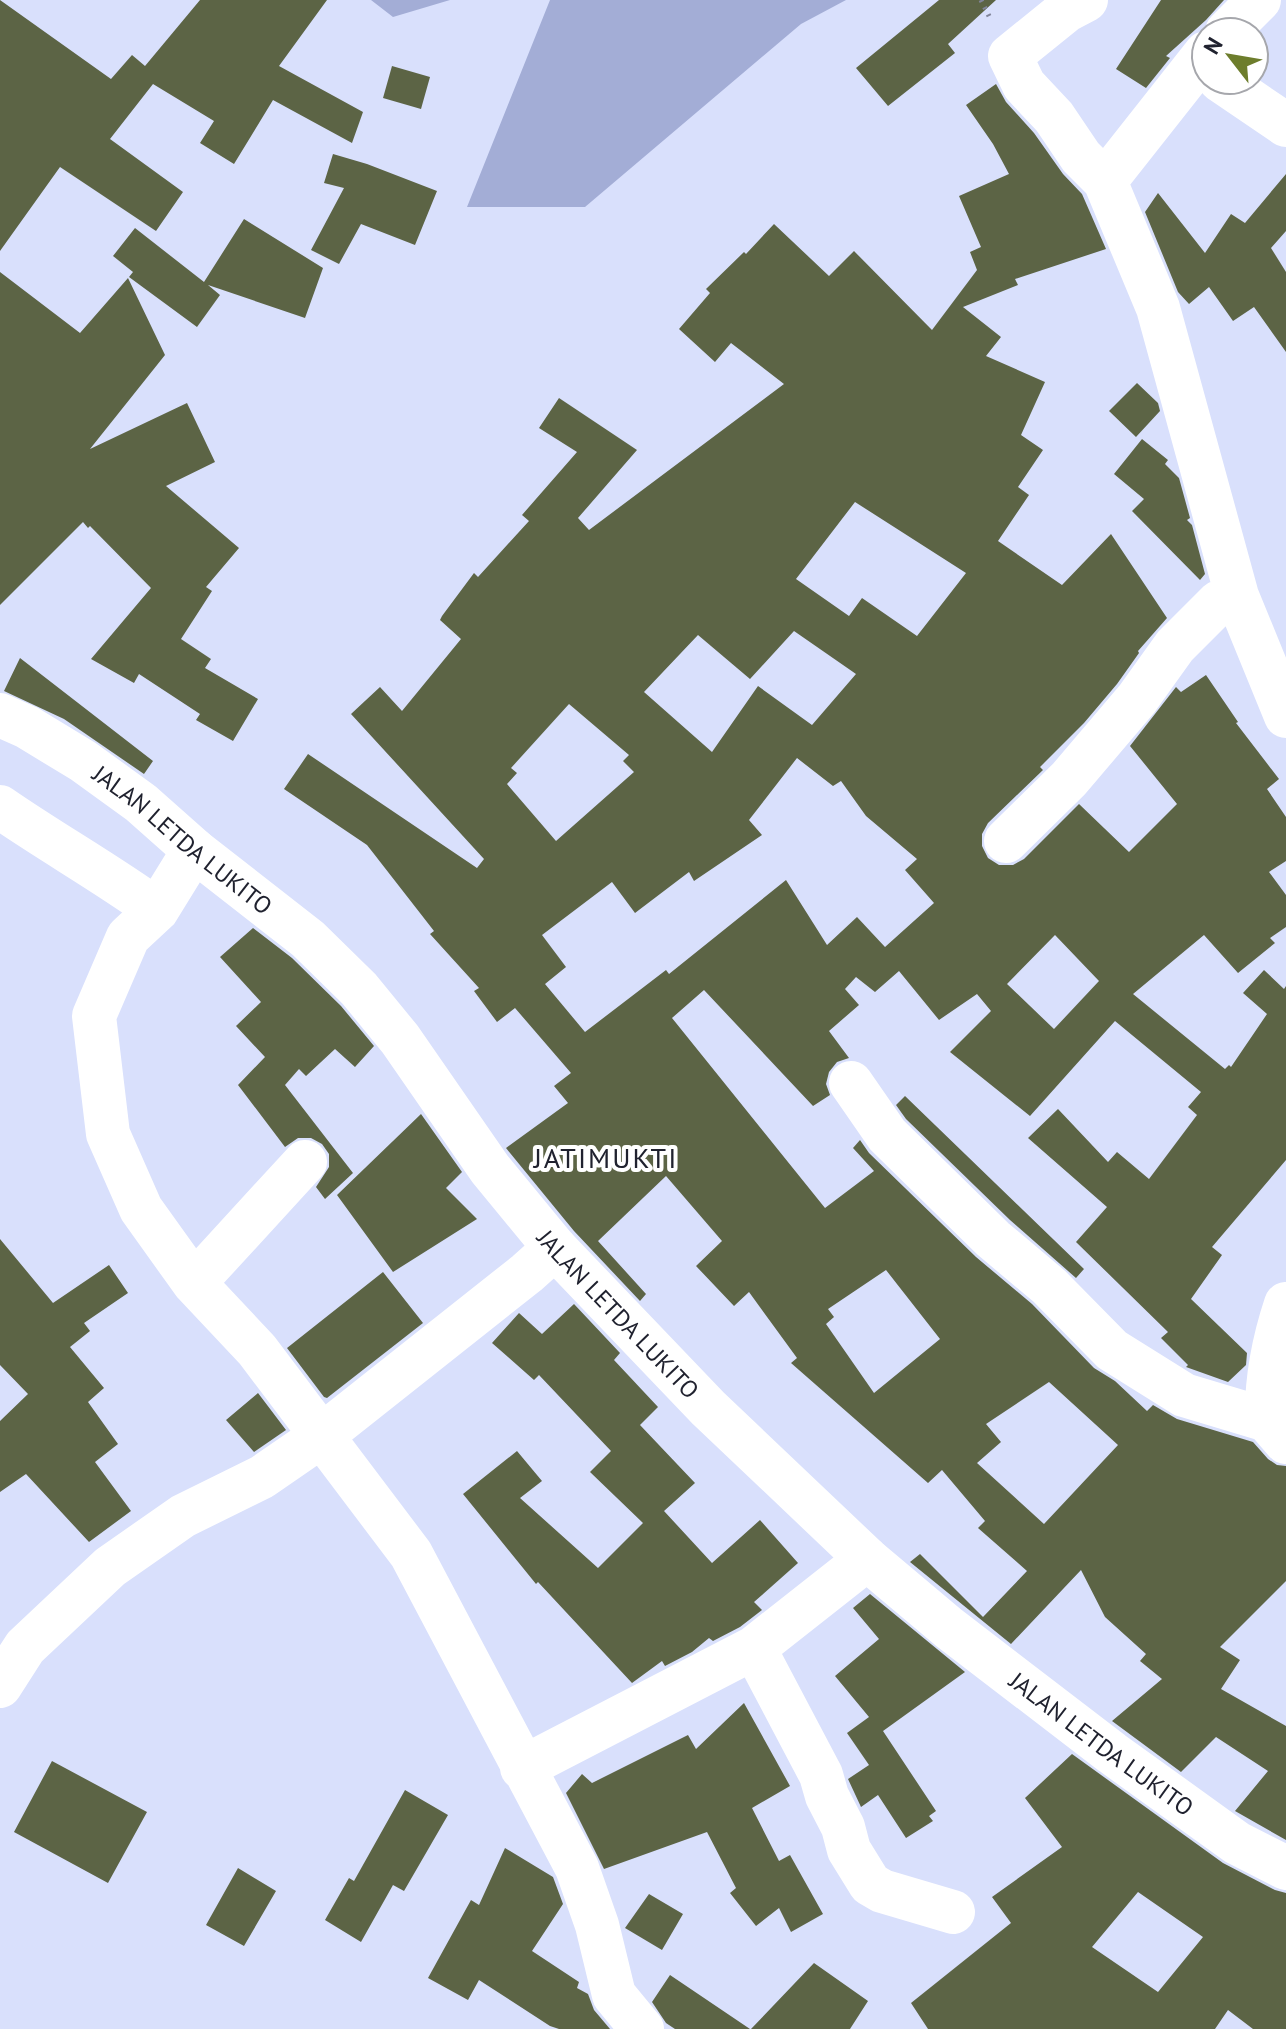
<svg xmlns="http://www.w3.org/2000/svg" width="1286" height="2029" font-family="'PT Sans',sans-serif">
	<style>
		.forest { fill: #a3add6 }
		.building { fill: #5c6445; fill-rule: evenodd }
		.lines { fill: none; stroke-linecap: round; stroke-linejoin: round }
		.path { stroke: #81859a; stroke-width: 5; stroke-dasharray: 2 6; stroke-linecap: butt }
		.minor { stroke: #fff; stroke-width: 44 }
		.tertiary { stroke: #fff; stroke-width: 44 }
		.labels { text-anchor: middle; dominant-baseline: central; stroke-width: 8; stroke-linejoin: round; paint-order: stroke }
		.street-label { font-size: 24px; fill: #20222f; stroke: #fff }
		.quarter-label { font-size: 28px; letter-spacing: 2px; fill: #20222f; stroke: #fff }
	</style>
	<rect width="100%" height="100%" fill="#d9e0fc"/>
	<path class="forest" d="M371,0H450L393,17Z
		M550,0H846L801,24L585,207H467Z"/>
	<path class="building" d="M0,0L111,79L132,55L145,66L200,0H327L279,66L363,112L352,143L273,100L234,164L200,143L214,121L153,84L110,139L183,192L156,231L60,167L0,251Z
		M939,0H996L948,44L955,53L888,106L856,68Z
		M1161,0H1224L1206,20L1166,56L1170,58L1146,88L1116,69Z
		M392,66L430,77L421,109L383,98Z
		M996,84L1006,102L1034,133L1063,174L1082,194L1106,249L1015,279L1018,285L963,307L1001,337L986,356L1045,382L1021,435L1043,450L1018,487L1029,495L998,541L1062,585L1111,534L1167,618L1138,651L1139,653L1117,684L1084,723L1040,767L1043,770L988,823L982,834V846L988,858L999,865H1013L1024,859L1079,804L1129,852L1177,804L1130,746L1176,687L1181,692L1206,675L1238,722L1236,723L1279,779L1267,789L1286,817V861L1269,872L1286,895V927L1270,938L1275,943L1238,973L1204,935L1133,994L1225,1069L1229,1065L1231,1067L1267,1014L1243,993L1264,970L1284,989L1286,986V1160L1212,1247L1222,1255L1191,1299L1247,1353L1246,1365L1228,1382L1186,1367L1188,1365L1161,1338L1168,1332L1076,1242L1107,1207L1028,1138L1058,1109L1108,1162L1117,1152L1149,1179L1197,1115L1188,1107L1201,1092L1115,1021L1030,1116L950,1052L991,1011L977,994L939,1020L899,971L875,992L856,977L845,989L859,1005L829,1031L849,1058L837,1062L829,1072L826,1084L830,1095L813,1106L704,990L672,1018L825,1208L874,1171L853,1148L860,1140L869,1153L976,1257L1032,1304L1094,1368L1115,1381L1147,1411L1153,1405L1177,1419L1253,1442L1268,1459L1277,1465L1286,1466V1581L1220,1647L1240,1660L1221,1689L1286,1726V1840L1235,1811L1268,1771L1216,1737L1181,1772L1112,1721L1162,1679L1140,1661L1146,1654L1105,1617L1081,1570L1011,1644L910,1562L920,1554L983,1617L1027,1571L978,1528L985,1521L942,1470L928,1483L791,1363L797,1358L749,1292L734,1306L696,1266L722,1241L666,1176L598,1241L646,1294L640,1301L574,1231L506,1148L568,1103L554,1086L571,1073L515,1008L497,1022L474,991L479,988L430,934L434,931L367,845L284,789L308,754L477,868L484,859L351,714L380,687L402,711L461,639L440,620L442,616L474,573L478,577L529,521L522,515L577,452L539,428L559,398L637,450L578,518L589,530L784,384L731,343L715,362L679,329L710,293L706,289L744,252L746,254L774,224L829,276L854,251L932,330L977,270L970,252L981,247L959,196L1009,174L993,144L966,105ZM855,502L966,573L917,636L862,598L849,616L796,579ZM794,631L856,674L812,725L758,686L712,752L644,692L698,635L750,679ZM569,704L629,755L623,761L634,772L556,841L507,784L517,773L511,768ZM797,758L833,786L841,781L866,816L917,859L905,870L934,903L885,947L857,917L827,945L786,880L669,974L666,970L585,1032L545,984L566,967L542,935L612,882L635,913L689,872L694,881L762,835L749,820ZM1055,935L1099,981L1054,1029L1007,984ZM886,1270L940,1339L874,1393L826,1324L834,1317L828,1309ZM1049,1382L1118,1445L1044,1524L977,1463L1001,1442L986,1424Z
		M333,154L367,164L437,191L415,245L361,224L339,264L311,250L344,188L324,183Z
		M1286,174V231L1271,248L1286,272V352L1254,307L1233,321L1209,287L1189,304L1178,292L1145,212L1158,193L1205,253L1231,214L1245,223Z
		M244,219L323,268L305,318L208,285L220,295L197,327L129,277L133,272L113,256L135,228L204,282Z
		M0,272L80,333L128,278L165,355L90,449L187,403L215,462L166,486L239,548L206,587L212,591L181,639L211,659L205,668L258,699L233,741L196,720L200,714L139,674L134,683L91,659L151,588L90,526L88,528L83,522L0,605Z
		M1137,383L1158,403L1160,411L1136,437L1109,411Z
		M1142,439L1168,460L1165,464L1179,478L1190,518L1187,520L1192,525L1205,574L1200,580L1132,511L1144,499L1114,474Z
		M20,658L153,761L144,774L64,719L4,691Z
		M253,928L292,958L341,1006L374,1046L355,1067L335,1049L306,1076L299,1069L285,1085L353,1173L325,1199L316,1187L329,1167V1154L322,1144L311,1138H298L285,1147L238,1085L265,1057L236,1026L261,1002L220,957Z
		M905,1096L1084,1269L1076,1278L1010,1220L906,1119L896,1105Z
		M421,1114L462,1172L446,1188L477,1219L393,1272L337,1195Z
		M0,1239L53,1303L109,1265L128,1293L84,1323L90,1331L70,1347L104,1388L88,1402L118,1444L95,1462L131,1511L89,1542L26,1474L0,1492V1421L28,1394L0,1365Z
		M383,1272L423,1323L327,1398L324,1397L287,1348Z
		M574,1304L620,1353L614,1360L658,1407L640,1425L695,1483L664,1511L712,1563L760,1520L798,1563L754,1602L762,1610L740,1627L713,1641L709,1638L692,1652L665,1666L662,1661L632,1683L538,1582L536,1584L463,1494L517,1451L542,1481L520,1498L598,1568L643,1523L590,1472L611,1451L539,1375L534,1380L492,1343L519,1313L542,1334Z
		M258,1393L286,1430L254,1452L226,1420Z
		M870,1594L965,1672L883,1731L936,1811L929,1816L933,1821L906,1838L878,1795L861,1807L848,1779L869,1765L847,1733L869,1717L835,1676L879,1639L853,1608Z
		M744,1703L790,1786L752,1808L779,1861L790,1855L823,1914L791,1932L779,1908L756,1926L730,1893L736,1888L707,1832L604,1869L566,1793L582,1774L592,1783L688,1735L696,1749Z
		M1072,1754L1223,1863L1275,1890L1286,1893V2029H1253L1228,2010L1215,2029H928L911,2003L1011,1923L992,1897L1062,1847L1025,1798ZM1138,1892L1203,1937L1158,1992L1092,1947Z
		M52,1761L147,1812L108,1883L14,1832Z
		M405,1790L448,1815L404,1891L393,1885L361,1942L325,1920L349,1878L354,1881Z
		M505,1848L553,1877L563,1904L532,1951L579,1982L577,1988L588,1994L594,2010L610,2029H559L550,2026L479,1980L468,2000L428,1978L471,1900L479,1905Z
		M238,1868L276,1891L244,1946L206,1925Z
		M649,1894L683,1914L662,1950L625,1928Z
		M814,1963L868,2001L850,2029H751Z
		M670,1975L750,2029H675L666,2023L652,2002Z"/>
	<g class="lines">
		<path class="path" d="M981,0L991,20"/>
		<path class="minor" d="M1086,0L1067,10L1010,56L1024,85L1054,117L1081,157L1105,181L1158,308L1237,596L1286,716
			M1227,32L1259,0
			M1220,80L1286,125
			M1105,181L1206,53
			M0,807C52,843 106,873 157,910L128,937L94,1016L108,1134L141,1209L194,1283L257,1350L411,1554L577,1868L597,1925L614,1995L642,2029
			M1006,841L1069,779L1137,699L1175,646L1219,602L1237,596
			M157,910L194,850
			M851,1083L887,1135L993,1239L1049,1286L1112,1350L1184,1395L1267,1420L1286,1442
			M194,1283L305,1162
			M1267,1420C1266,1379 1273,1343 1286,1304
			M754,1648L821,1775L827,1796L843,1827L849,1850L870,1884L882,1891L953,1912
			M0,1686L25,1647L110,1567L183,1516L262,1477L320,1437L527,1273L555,1248
			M522,1768L754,1648L867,1559"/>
		<path class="tertiary" id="s1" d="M0,715L27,727L83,761L141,803L194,850L308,939L359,989L400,1039L490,1169L555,1248L708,1408L867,1559L949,1628L1112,1753L1237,1843L1286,1868"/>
	</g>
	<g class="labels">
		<g class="street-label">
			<text stroke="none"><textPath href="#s1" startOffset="222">JALAN LETDA LUKITO</textPath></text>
			<text stroke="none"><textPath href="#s1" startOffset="870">JALAN LETDA LUKITO</textPath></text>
			<text stroke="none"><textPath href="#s1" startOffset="1518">JALAN LETDA LUKITO</textPath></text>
		</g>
		<g class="quarter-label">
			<text x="606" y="1157">JATIMUKTI</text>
		</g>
	</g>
	<g transform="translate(1230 56) rotate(301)"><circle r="38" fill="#ffffff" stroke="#a6a7ac" stroke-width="2"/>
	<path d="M0-6L14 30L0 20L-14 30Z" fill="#6d7d2c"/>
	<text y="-12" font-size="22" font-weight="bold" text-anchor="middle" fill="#20222f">N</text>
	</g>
</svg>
